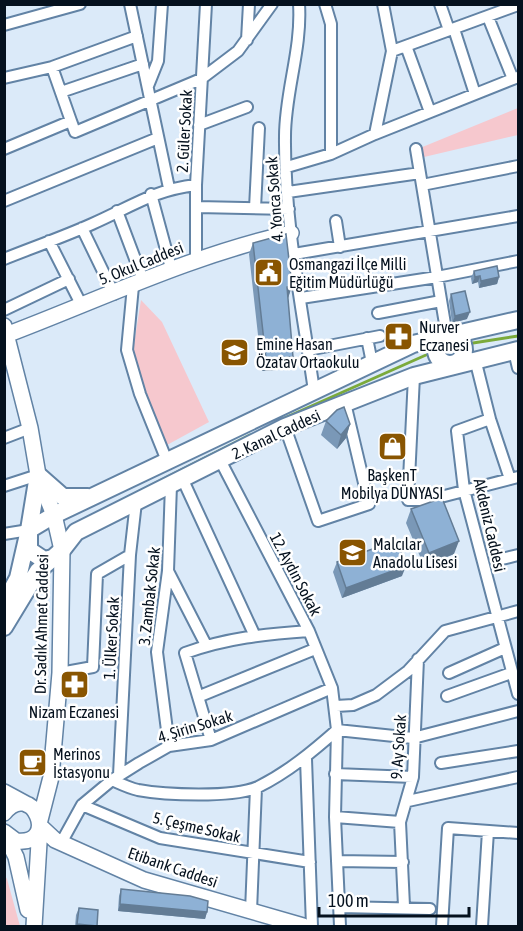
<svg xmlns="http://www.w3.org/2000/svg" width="523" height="931" font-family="'Asap Condensed',sans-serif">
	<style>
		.green { fill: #f6c8ce }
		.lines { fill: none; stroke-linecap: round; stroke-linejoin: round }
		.stream { stroke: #7baa3b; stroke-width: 3 }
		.street-casing { stroke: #6283a5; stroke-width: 14 }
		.secondary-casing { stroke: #6283a5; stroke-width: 18 }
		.primary-casing { stroke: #6283a5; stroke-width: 20 }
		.street { stroke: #fff; stroke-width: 10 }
		.secondary { stroke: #fff; stroke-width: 15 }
		.primary { stroke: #fff; stroke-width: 16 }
		.wall { fill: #7a98b7 }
		.shaded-wall { fill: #637c95 }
		.building { fill: #8eb1d5; stroke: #637c95; stroke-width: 1.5 }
		.labels { text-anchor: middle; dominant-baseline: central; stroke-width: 5; stroke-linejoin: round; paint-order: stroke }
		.street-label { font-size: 16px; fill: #05111e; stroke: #fff }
		.poi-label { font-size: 16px; fill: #05111e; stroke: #fff; text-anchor: start }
	</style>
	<rect width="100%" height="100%" fill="#dbeaf9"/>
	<path class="green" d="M518,108V135L424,157L420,148Z
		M141,300L162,322L209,422L167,445L146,392L133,350Z
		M4,874L7,879L20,926H5Z"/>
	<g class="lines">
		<path class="stream" d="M473,343L518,336
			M280,420L426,355
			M114,504L250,435"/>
		<defs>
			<path id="street" d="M130,4L169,188
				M299,4C302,49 285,92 285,136C284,221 302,307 314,391
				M325,4L331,24V154
				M440,4L449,30
				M488,17L513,79
				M4,25L80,4
				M454,29L475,94
				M247,40L249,4
				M406,46L430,112
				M392,51L518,5
				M52,67L71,121
				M4,78L52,67L137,36
				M148,86L158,61L162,4
				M61,92L143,64
				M199,125L247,107
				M375,134L518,77
				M4,149L71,121L75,132L201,79L238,51L272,4
				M416,149L447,336
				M287,167L331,154L375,134L392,51L383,4
				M422,185L518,166
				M288,192L420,173
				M151,194L171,268
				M4,201L158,138
				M197,207L289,209
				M255,208L259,128
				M117,211L143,280
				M336,221L340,247
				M82,228L114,294
				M49,241L82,306
				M294,254L518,216
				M4,259C34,247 63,237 92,224C131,207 153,190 196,185
				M196,260V185L206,4
				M133,286L127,350L140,394L167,461
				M301,298L437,277L518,261
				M4,310L69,279
				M378,313L441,301
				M367,338L372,363
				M308,350L380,336
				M514,351L518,368
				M475,359L490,419L510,479
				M414,376L408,500H429L518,477
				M490,419L457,431L464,490L518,694
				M285,427L318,521L369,504L345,403
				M4,438L30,428
				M220,460L309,631L332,688L337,730L335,817L340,926
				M182,478L254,634
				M4,486L38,475
				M4,534L29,530
				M502,559L518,555
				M168,571L206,645
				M60,673L93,667L97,574L130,555
				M449,673L505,648
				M200,696L315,649
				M447,696L511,673
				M336,706L353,705L376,695L408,671L445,631L518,611
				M211,740L185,653C226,638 266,634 309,631
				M169,746L157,652L168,571L171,485
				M306,759L312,926
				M441,763L518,751
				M335,774L413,777
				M119,775L130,555L136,502
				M112,780C121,784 129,788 138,790C165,795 233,798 258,787C288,772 312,752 337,730L413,738L518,711
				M408,801L518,777
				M82,805L160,838L310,862
				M335,817L400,822
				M61,843L82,805L112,780L139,763L169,746L211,740L332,688
				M337,861L403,862
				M404,906L400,822L413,777L418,659
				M340,907L430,909
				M251,911L256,788
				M442,926L448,828L518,833
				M482,926L488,831"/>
			<path id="secondary" d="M4,326L30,428L38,475L54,515L62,550L60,673L51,777L40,820
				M6,335C101,299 192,255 291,233
				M4,792L28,805
				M4,813C32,778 61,846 16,841L4,832
				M40,826L55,840L144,880L303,926
				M4,833L16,857L28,910
				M34,926L40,826"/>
			<path id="primary" d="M436 350a14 14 0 1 1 28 0a14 14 0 1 1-28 0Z
				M38,475L29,530V550L44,560L53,558
				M38,475L63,497H88
				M4,604L18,578L29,530L54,515L413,344L518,320
				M4,627L38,571L62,550L76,532L285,427L414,376L518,350"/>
		</defs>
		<use href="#street" class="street-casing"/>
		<use href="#secondary" class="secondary-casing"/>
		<use href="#primary" class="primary-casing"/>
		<use href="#street" class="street"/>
		<use href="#secondary" class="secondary"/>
		<use href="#primary" class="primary"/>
	</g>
	<path class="wall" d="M253,243L292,286L288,298L289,369L262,371L249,254Z
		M474,271L499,277L497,284L479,288L478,282L472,284L471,278Z
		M451,294L467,319L452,323L449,301Z
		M326,421L350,424L346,438L337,449L321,435Z
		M411,509L454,554L424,566L406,523Z
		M337,562L402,576L342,598L333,572Z
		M121,889L207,912L205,919L118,911L119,896Z
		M79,908L97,927H75L76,915Z"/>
	<path class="shaded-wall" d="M480,276L478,282L472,284L475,277Z
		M499,277L497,284L479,288L481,281Z
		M292,286L288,298L282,299L287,287Z
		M470,312L467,319L452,323L455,316Z
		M293,357L289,369L262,371L266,359Z
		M350,424L346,438L337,449L341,435Z
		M459,541L454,554L424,566L429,553Z
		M406,566L402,576L342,598L346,588Z
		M120,904L207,912L205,919L118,911Z
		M77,924L97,926V927H76Z"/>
	<path class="building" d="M286,234L292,286L287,287L293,357L266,359L253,243Z
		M497,266L499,277L481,281L480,276L475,277L474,271Z
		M465,291L470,312L455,316L451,294Z
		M344,407L350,424L341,435L326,421L337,410Z
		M442,498L459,541L429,553L411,509Z
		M397,540L406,566L346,588L337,562Z
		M121,889L190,896L208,901L207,912L120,904Z
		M79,908L98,910L97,926L77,924Z"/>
	<defs>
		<symbol id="civic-square" viewBox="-11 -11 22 22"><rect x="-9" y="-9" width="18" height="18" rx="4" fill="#895501" stroke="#fff"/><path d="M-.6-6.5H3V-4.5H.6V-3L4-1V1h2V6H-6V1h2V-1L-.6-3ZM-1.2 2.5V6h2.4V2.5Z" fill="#fff"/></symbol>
		<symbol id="pharmacy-square" viewBox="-11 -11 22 22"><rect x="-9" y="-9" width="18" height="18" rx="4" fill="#895501" stroke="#fff"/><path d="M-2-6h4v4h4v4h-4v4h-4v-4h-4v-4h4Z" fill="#fff"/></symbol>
		<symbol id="school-square" viewBox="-11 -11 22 22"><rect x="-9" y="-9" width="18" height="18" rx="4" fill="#895501" stroke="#fff"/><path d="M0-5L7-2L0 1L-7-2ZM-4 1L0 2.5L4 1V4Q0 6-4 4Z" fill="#fff"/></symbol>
		<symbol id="shop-square" viewBox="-11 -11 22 22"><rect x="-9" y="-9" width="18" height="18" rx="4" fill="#895501" stroke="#fff"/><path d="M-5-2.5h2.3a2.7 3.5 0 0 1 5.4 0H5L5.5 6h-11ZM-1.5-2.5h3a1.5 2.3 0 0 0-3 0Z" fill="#fff"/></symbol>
		<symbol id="cafe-square" viewBox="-11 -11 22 22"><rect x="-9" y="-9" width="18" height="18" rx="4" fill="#895501" stroke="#fff"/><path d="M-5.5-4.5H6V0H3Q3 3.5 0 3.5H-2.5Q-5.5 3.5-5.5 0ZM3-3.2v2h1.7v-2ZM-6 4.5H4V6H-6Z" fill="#fff"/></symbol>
	</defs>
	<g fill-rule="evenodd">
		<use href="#civic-square" x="252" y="256" width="33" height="33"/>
		<use href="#pharmacy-square" x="382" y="320" width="33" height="33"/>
		<use href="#school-square" x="218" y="336" width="33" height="33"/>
		<use href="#shop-square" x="376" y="430" width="33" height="33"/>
		<use href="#school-square" x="336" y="536" width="33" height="33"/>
		<use href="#pharmacy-square" x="58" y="668" width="33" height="33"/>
		<use href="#cafe-square" x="16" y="746" width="33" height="33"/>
	</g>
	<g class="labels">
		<g class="street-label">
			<text transform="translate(184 131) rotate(-87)">2. Güler Sokak</text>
			<text transform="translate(274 199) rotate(-94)">4. Yonca Sokak</text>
			<text transform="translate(141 263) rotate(-22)">5. Okul Caddesi</text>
			<text transform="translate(276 434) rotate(-25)">2. Kanal Caddesi</text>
			<text transform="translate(490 525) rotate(77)">Akdeniz Caddesi</text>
			<text transform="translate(296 574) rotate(62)">12. Aydın Sokak</text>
			<text transform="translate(149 596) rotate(-84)">3. Zambak Sokak</text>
			<text transform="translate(41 624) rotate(-89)">Dr. Sadık Ahmet Caddesi</text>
			<text transform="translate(111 638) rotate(-87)">1. Ülker Sokak</text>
			<text transform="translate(195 726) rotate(-17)">4. Şirin Sokak</text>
			<text transform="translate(398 747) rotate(-86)">9. Ay Sokak</text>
			<text transform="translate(197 827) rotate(13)">5. Çeşme Sokak</text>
			<text transform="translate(173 867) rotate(19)">Etibank Caddesi</text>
		</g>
		<g class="poi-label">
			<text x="289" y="264">Osmangazi İlçe Milli<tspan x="289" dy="18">Eğitim Müdürlüğü</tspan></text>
			<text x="419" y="327">Nurver<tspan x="419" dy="18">Eczanesi</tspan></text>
			<text x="256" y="344">Emine Hasan<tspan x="256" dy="18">Özatav Ortaokulu</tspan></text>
			<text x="392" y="475" text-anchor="middle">BaşkenT<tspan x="392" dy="18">Mobilya DÜNYASI</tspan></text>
			<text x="373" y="544">Malcılar<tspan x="373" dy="18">Anadolu Lisesi</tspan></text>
			<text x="74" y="712" text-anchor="middle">Nizam Eczanesi</text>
			<text x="53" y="754">Merinos<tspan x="53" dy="18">İstasyonu</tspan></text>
		</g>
	</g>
	<rect width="523" height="931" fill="none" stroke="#05111e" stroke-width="12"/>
	<path d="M319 907v9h150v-9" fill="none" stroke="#05111e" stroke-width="3"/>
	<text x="328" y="907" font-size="18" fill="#05111e" stroke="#ffffff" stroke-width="4.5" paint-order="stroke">100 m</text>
</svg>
